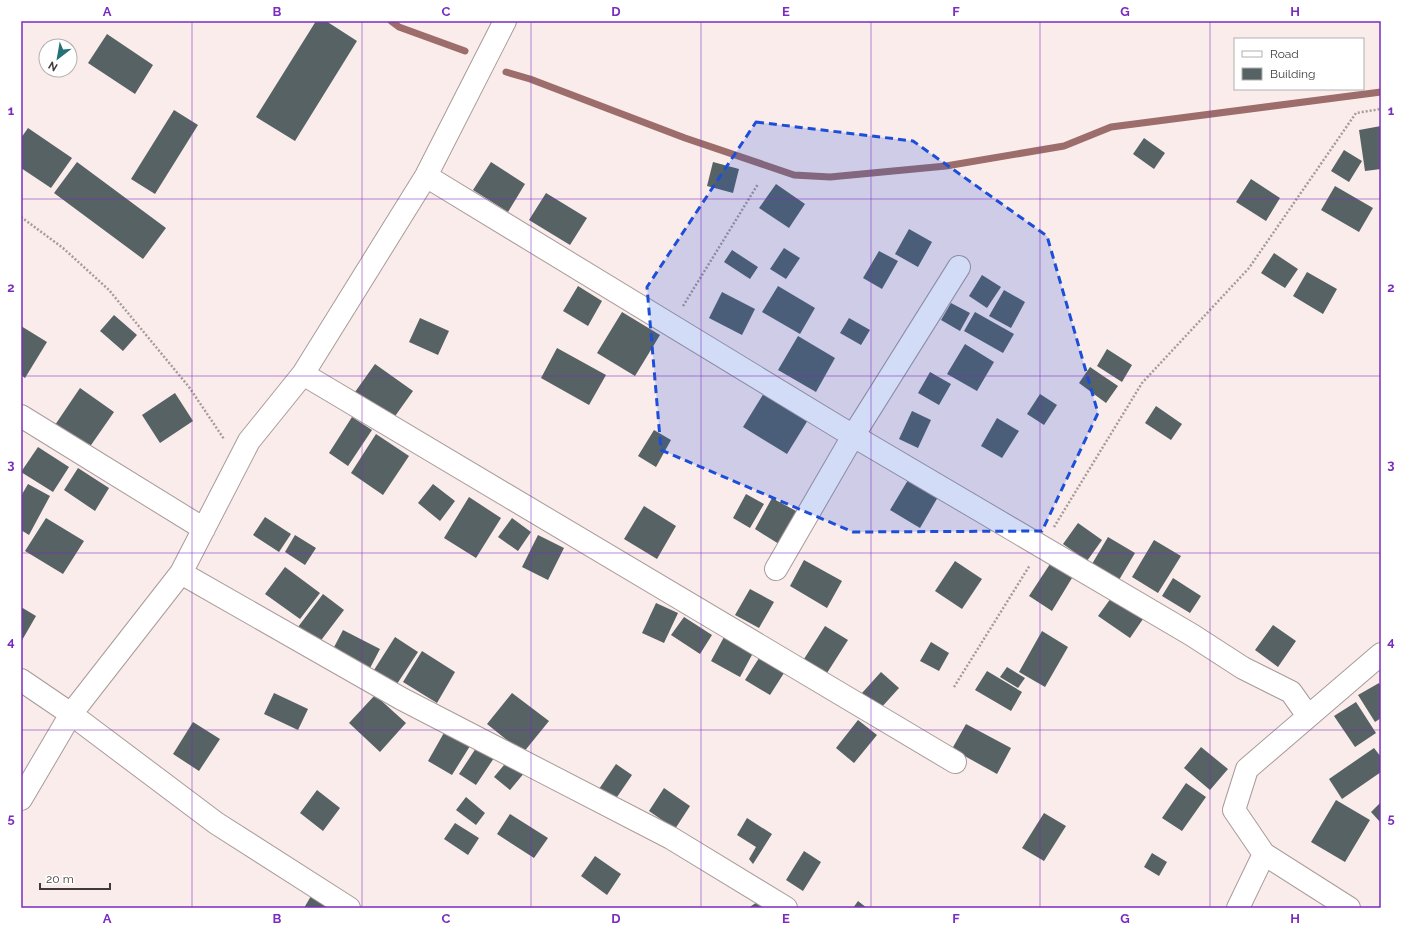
<svg xmlns="http://www.w3.org/2000/svg" width="1402" height="929" font-family="Raleway,sans-serif">
	<style>
		.lines { fill: none; stroke-linecap: round; stroke-linejoin: round }
		.stream { stroke: #9c6d6a; stroke-width: 7 }
		.building { fill: #566263 }
		.minor-casing { stroke: #a89b9a; stroke-width: 24 }
		.path { stroke: #a59b9a; stroke-width: 2.5; stroke-dasharray: 2 2; stroke-linecap: butt }
		.minor { stroke: #fff; stroke-width: 22 }
		.marked { fill: #1d4ed8; fill-opacity: 0.2; stroke: #1d4ed8; stroke-width: 3; stroke-dasharray: 8 5; stroke-linejoin: round }
		.grid { fill: none; stroke: #7b2cbf; stroke-width: 1; stroke-opacity: 0.55 }
		.neatline { fill: none; stroke: #7b2cbf; stroke-width: 1.5 }
		.grid-label { font-size: 13px; text-anchor: middle; font-weight: bold; fill: #7b2cbf }
	</style>
	<rect width="100%" height="100%" fill="#faeceb"/>
	<g class="lines">
		<path class="stream" d="M391,21L399,27L465,51
			M506,72L530,79L685,138L794,175L830,177L946,166L1064,146L1111,127L1381,92"/>
	</g>
	<path class="building" d="M316,21H326L357,41L295,141L256,117Z
		M107,34L153,65L135,94L88,63Z
		M174,110L198,125L155,194L131,179Z
		M1381,126V169L1365,171L1359,130Z
		M28,128L72,158L51,188L21,168V138Z
		M1144,138L1165,153L1154,169L1133,154Z
		M1344,150L1362,161L1349,182L1331,171Z
		M77,162L166,228L143,259L54,193Z
		M491,162L525,184L508,212L473,190Z
		M713,162L739,169L733,193L707,186Z
		M1251,179L1280,198L1266,221L1236,202Z
		M776,184L805,204L789,228L759,208Z
		M1335,186L1373,208L1359,232L1321,210Z
		M546,193L587,218L570,245L529,220Z
		M909,229L932,242L918,267L895,254Z
		M784,248L800,258L786,279L770,269Z
		M732,250L758,267L750,279L724,262Z
		M879,251L898,261L882,289L863,278Z
		M1274,253L1298,269L1285,288L1261,273Z
		M1307,272L1337,289L1323,314L1293,296Z
		M982,275L1001,287L987,308L969,296Z
		M578,286L602,301L588,326L563,311Z
		M778,286L815,308L800,334L762,312Z
		M1004,290L1025,302L1011,328L989,316Z
		M722,292L755,309L742,335L709,318Z
		M951,303L970,313L960,331L941,320Z
		M622,312L660,335L635,376L597,353Z
		M975,312L1014,334L1003,353L964,331Z
		M114,315L137,335L123,351L100,331Z
		M420,318L449,331L438,355L409,342Z
		M849,318L870,330L861,345L840,333Z
		M21,326L47,342L25,378L21,375Z
		M798,336L835,358L816,392L778,370Z
		M965,344L994,362L977,391L947,374Z
		M557,348L606,375L589,405L541,378Z
		M1107,349L1132,365L1122,382L1097,366Z
		M375,364L413,391L393,419L355,392Z
		M1090,367L1118,386L1106,403L1079,383Z
		M930,372L951,384L939,405L918,393Z
		M80,388L114,412L89,448L55,425Z
		M175,393L193,421L160,443L142,415Z
		M764,393L808,420L787,454L743,427Z
		M1040,394L1057,405L1044,425L1027,414Z
		M1156,406L1182,424L1171,440L1145,423Z
		M912,411L931,420L918,448L899,439Z
		M352,417L372,430L348,466L329,453Z
		M997,418L1019,431L1002,458L981,446Z
		M654,430L671,440L656,467L638,456Z
		M376,434L409,456L383,495L351,473Z
		M38,447L69,467L53,492L21,472Z
		M78,468L109,488L95,511L64,490Z
		M908,480L938,497L920,528L890,510Z
		M28,484L50,496L29,535L21,530V496Z
		M433,484L455,501L440,521L418,503Z
		M746,494L764,504L750,528L733,518Z
		M469,497L501,518L476,558L444,538Z
		M772,498L798,512L779,544L755,529Z
		M644,506L676,526L657,559L624,539Z
		M265,517L291,534L279,552L253,535Z
		M46,518L84,541L63,574L25,551Z
		M512,518L531,532L518,551L498,537Z
		M1078,523L1102,540L1087,561L1063,544Z
		M295,535L316,548L305,565L285,552Z
		M538,535L564,548L548,580L522,567Z
		M1108,537L1135,553L1119,580L1092,564Z
		M1154,540L1181,556L1158,593L1132,577Z
		M804,560L842,581L827,608L790,586Z
		M955,561L982,579L962,609L935,591Z
		M1050,564L1072,578L1052,611L1029,596Z
		M285,567L320,593L300,619L265,594Z
		M1173,578L1201,596L1190,613L1162,596Z
		M750,589L774,602L759,628L735,615Z
		M323,594L344,610L319,643L298,627Z
		M1111,598L1143,619L1130,638L1098,616Z
		M656,603L678,613L664,643L642,633Z
		M21,607L36,616L21,642Z
		M684,617L712,635L700,654L671,635Z
		M1273,625L1296,641L1278,667L1255,650Z
		M825,626L848,640L827,673L804,659Z
		M343,630L380,649L369,670L332,651Z
		M1042,631L1068,647L1045,687L1019,672Z
		M395,637L418,652L397,684L374,670Z
		M724,637L753,653L740,677L711,661Z
		M931,642L949,653L939,671L920,661Z
		M422,651L455,672L437,703L403,682Z
		M759,658L784,673L770,695L745,680Z
		M1007,667L1025,678L1018,688L1000,677Z
		M987,671L1022,692L1011,711L975,690Z
		M881,672L899,688L880,709L862,693Z
		M1379,683L1381,687V718L1375,722L1358,695Z
		M274,693L308,709L298,730L264,714Z
		M512,693L549,721L523,753L487,724Z
		M375,695L406,723L380,752L349,723Z
		M1356,702L1376,733L1355,747L1334,716Z
		M858,720L877,735L854,763L836,748Z
		M193,722L220,739L199,771L173,754Z
		M966,724L1011,748L997,774L952,749Z
		M445,731L470,746L452,775L428,761Z
		M478,745L496,755L476,785L459,774Z
		M1201,747L1228,769L1210,790L1184,768Z
		M1374,748L1381,757V772L1342,799L1329,779Z
		M509,759L525,772L510,790L494,777Z
		M616,764L632,775L615,800L599,789Z
		M1186,783L1206,797L1182,831L1162,818Z
		M664,788L690,806L675,829L649,811Z
		M317,790L340,808L323,831L300,813Z
		M466,797L485,813L476,825L456,810Z
		M1336,800L1370,820L1345,862L1311,842Z
		M1381,802V823L1371,812Z
		M1044,813L1066,826L1044,861L1022,848Z
		M510,814L548,838L534,858L497,834Z
		M747,818L772,834L753,864L749,859L756,847L737,835Z
		M455,823L479,838L468,855L444,839Z
		M804,851L821,862L803,891L786,880Z
		M1152,853L1167,862L1159,876L1144,867Z
		M595,856L621,874L607,895L581,876Z
		M311,896L329,908H304Z
		M759,901L764,908H748Z
		M858,901L867,908H853Z"/>
	<g class="lines">
		<defs>
			<path id="minor" d="M426,176L840,428L1192,635L1243,668L1291,692L1308,716
				M303,374L955,762
				M21,416L204,529
				M776,569L853,436L959,267
				M181,573L402,699L671,838L786,908
				M21,680L71,714L216,823L349,908
				M21,799L71,714L181,573L249,441L303,374L426,176L505,21
				M1264,854L1349,908
				M1238,908L1264,854L1234,810L1247,769L1381,654"/>
		</defs>
		<use href="#minor" class="minor-casing"/>
		<path class="path" d="M21,217L63,248L109,290L189,387L224,439
			M683,306L758,184
			M1054,527L1142,383L1249,268L1356,113L1381,109
			M954,687L1030,565"/>
		<use href="#minor" class="minor"/>
	</g>
	<path class="marked" d="M756,122L913,141L1047,236L1098,413L1042,531L853,532L661,450L647,287Z"/>
	<path class="grid" d="M192,21V908M362,21V908M531,21V908M701,21V908M871,21V908M1040,21V908M1210,21V908M21,199H1381M21,376H1381M21,553H1381M21,730H1381"/>
	<rect width="1402" height="929" fill="none" stroke="#ffffff" stroke-width="44"/>
	<rect x="1234" y="38" width="130" height="52" fill="#ffffff" stroke="#b2b0b0"/>
	<rect x="1242" y="51" width="20" height="6" fill="#ffffff" stroke="#b2b0b0"/>
	<text x="1270" y="58" font-size="12" fill="#3f3a39">Road</text>
	<rect x="1242" y="68" width="20" height="12" fill="#566263" stroke="#b2b0b0"/>
	<text x="1270" y="78" font-size="12" fill="#3f3a39">Building</text>
	<g transform="translate(58 58) rotate(211)"><circle r="19" fill="#ffffff" stroke="#b2b0b0"/>
	<path d="M0-3L7 15L0 10L-7 15Z" fill="#267078"/>
	<text y="-6" font-size="11" font-weight="bold" text-anchor="middle" fill="#3f3a39">N</text>
	</g>
	<path d="M40 883v6h70v-6" fill="none" stroke="#3f3a39" stroke-width="2"/>
	<text x="46" y="883" font-size="12" fill="#3f3a39" stroke="#ffffff" stroke-width="3" paint-order="stroke">20 m</text>
	<rect x="22" y="22" width="1358" height="885" class="neatline"/>
	<g class="grid-label">
		<text x="107" y="16">A</text>
		<text x="277" y="16">B</text>
		<text x="446" y="16">C</text>
		<text x="616" y="16">D</text>
		<text x="786" y="16">E</text>
		<text x="956" y="16">F</text>
		<text x="1125" y="16">G</text>
		<text x="1295" y="16">H</text>
		<text x="11" y="115">1</text>
		<text x="1391" y="115">1</text>
		<text x="11" y="292">2</text>
		<text x="1391" y="292">2</text>
		<text x="11" y="469">3</text>
		<text x="1391" y="469">3</text>
		<text x="11" y="646">4</text>
		<text x="1391" y="646">4</text>
		<text x="11" y="823">5</text>
		<text x="1391" y="823">5</text>
		<text x="107" y="923">A</text>
		<text x="277" y="923">B</text>
		<text x="446" y="923">C</text>
		<text x="616" y="923">D</text>
		<text x="786" y="923">E</text>
		<text x="956" y="923">F</text>
		<text x="1125" y="923">G</text>
		<text x="1295" y="923">H</text>
	</g>
</svg>
